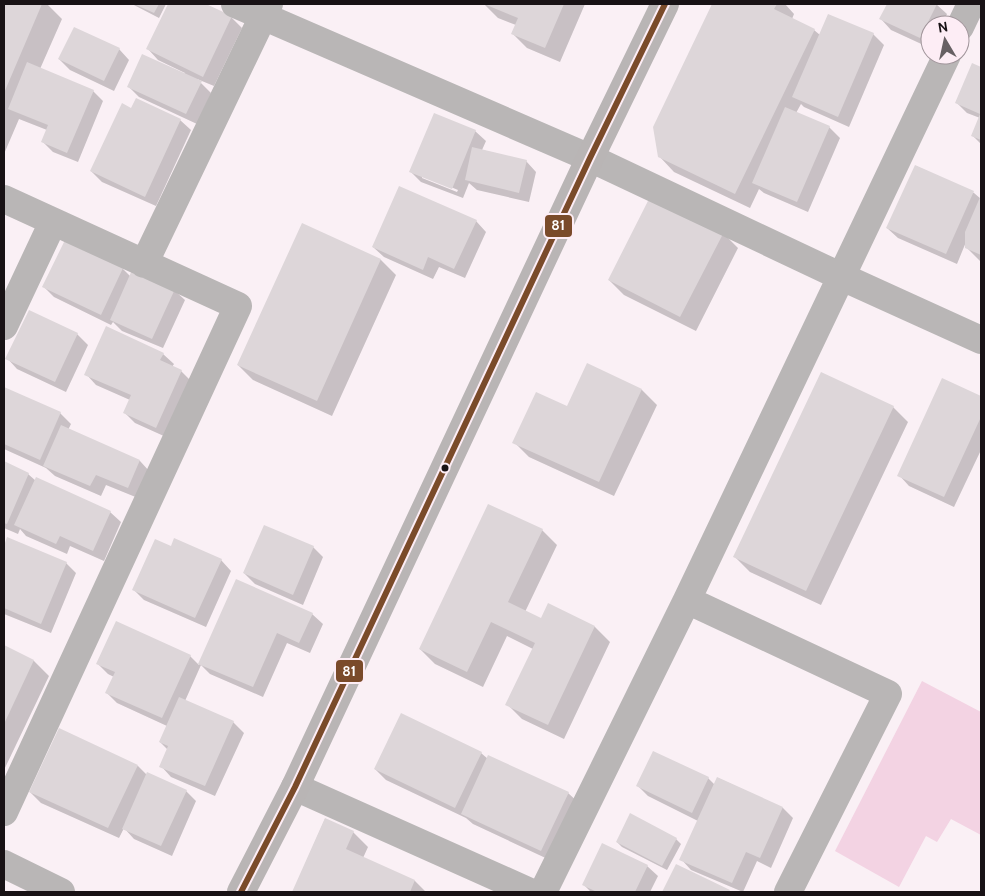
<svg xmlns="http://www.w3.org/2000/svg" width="985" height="896" font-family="Cabin,sans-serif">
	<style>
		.green { fill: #f3d3e3 }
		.shadow { fill: #0003; fill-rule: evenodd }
		.building { fill: #ddd6d9 }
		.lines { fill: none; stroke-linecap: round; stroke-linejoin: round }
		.street { stroke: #b9b6b6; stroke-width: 28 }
		.secondary { stroke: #b9b5b5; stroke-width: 28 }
		.bus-1-casing { stroke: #fdedf5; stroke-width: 10 }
		.bus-1 { stroke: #7a4b2a; stroke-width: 6 }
		.bus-dot { fill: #181215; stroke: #fdedf5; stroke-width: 2 }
		.line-badge { stroke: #fdedf5; stroke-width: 2 }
		.badge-label { font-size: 14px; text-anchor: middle; font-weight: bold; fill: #fff }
	</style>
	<rect width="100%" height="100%" fill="#faf0f5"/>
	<path class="green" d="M922,681L981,712V835L951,819L937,842L926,836L899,887L835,851Z"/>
	<path class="shadow" d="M4,4H47L62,19L40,69L93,91L103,101L78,162L53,152L42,141L47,130L19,119L4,154Z
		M132,4H166L159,18Z
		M169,4H203L231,17L242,28L214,86L197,79L211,93L197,124L139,97L128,86L184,75L185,73L158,60L148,49Z
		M484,4H585L560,62L527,48L512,33L516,25L498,18Z
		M714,4H785L794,14L792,19L814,30L820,35L873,34L884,45L849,127L804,107L801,104L796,113L829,127L840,138L808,212L764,193L759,189L750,208L674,172L659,156L655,127Z
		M888,4H936L947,14L942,25H930V48L891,30L881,19Z
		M119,49L129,60L114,91L70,70L59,59Z
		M973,65L981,68V144L972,135L980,118L967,113L956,102Z
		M132,109L180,120L191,130L156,206L102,182L91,171Z
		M475,131L486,141L482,150L526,161L536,172L529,202L477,190L469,183L463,198L421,182L411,172ZM422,175L458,190L457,192L422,178Z
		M916,166L974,193L981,199V198V262L967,248L966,242L957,264L898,238L887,228Z
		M476,221L486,232L465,278L439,267L433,279L384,257L373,247Z
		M303,225L381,260L396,275L332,416L253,380L238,365Z
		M723,233L738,248L696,331L624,295L609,280Z
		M66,242L123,269L131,277L174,290L185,300L163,348L122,331L113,322L111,325L54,297L44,287Z
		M30,312L77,334L88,345L66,392L17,369L7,358Z
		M163,354L174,364L172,367L181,371L192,382L166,437L135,423L125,413L130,400L96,385L86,374Z
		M587,365L642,390L657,405L614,496L529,457L514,442L568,407Z
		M943,380L981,398V450L954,507L909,486L899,475Z
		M4,388L60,413L71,424L68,430L140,461L150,472L138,498L106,485L101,496L55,476L46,468L4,449Z
		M893,407L908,422L821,605L750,572L735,557Z
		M4,463L28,474L36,481L110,512L121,522L104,561L70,546L67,554L26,536L20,529L18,534L4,528Z
		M542,530L557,545L525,612L541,620L549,605L595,627L610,642L564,739L522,719L507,704L533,649L507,636L483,687L435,664L420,649Z
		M8,539L66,563L76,573L51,633L4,614V549Z
		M313,547L323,557L303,605L255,584L244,573Z
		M171,548L221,560L231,571L206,627L144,600L134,590Z
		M236,581L312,614L323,624L310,653L287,643L263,697L210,674L201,665L185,701L233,722L244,733L215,796L171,777L161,766L168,750L160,742L167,726L117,703L107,693L114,677L108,674L98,664L190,656L199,665Z
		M4,646L34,661L49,676L4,770Z
		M481,753L488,759L568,793L579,803L552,861L473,824L466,818L386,780L375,769Z
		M138,766L147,775L186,791L196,801L172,856L134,839L124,828L119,838L41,803L30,792Z
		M708,778L715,785L718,778L783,808L793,818L771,868L757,861L743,892L691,870L681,859L698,821L648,796L637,785Z
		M325,819L353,832L368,847L363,858L415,881L426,892H293Z
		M676,839L681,844L667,870L622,847L617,842Z
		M647,866L658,876L650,892H591L584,885Z
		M677,866L729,891L731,892H664Z"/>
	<path class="building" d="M4,4H42L4,93Z
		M134,4H159L154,13Z
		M168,4H206L232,16L203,77L146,49Z
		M484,4H564L545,48L511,34L518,18Z
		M712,4H777L774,9L815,29L735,194L658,157L653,127Z
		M887,4H937L920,38L879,19Z
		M828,14L874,33L838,117L792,97Z
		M74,27L120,48L104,81L58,59Z
		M142,54L202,81L186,114L127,87Z
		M27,62L94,90L67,153L41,142L48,125L8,109Z
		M972,63L981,67V140L971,136L980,114L955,103Z
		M136,98L181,119L145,197L90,171L122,103L131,108Z
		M785,107L830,126L797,202L752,183Z
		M434,113L476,130L452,189L409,172Z
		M472,147L527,160L519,193L465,180Z
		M915,165L974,191L946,254L886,228Z
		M399,186L477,220L454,269L428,257L423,270L372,247Z
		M651,195L724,232L680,317L608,280Z
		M981,195V255L965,248V232Z
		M302,223L381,259L317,401L237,365Z
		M65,240L123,268L101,315L42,287Z
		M132,270L175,289L152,339L110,320Z
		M29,310L78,333L55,382L5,359Z
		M106,326L164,353L160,360L182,370L156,428L123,413L131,395L84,375Z
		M587,363L642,389L599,482L512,443L536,392L567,406Z
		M821,372L894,406L806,591L733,557Z
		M942,378L981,396V417L944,497L897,476Z
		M4,387L61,412L40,460L4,444Z
		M61,425L140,460L128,488L96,475L90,486L43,466Z
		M4,461L29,473L7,524L4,523Z
		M36,477L111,511L93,551L60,536L56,544L14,525Z
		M488,504L543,529L508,602L541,618L548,603L595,626L548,725L505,705L535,643L491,622L467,672L419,649Z
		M264,525L314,546L293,595L243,573Z
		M7,537L67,562L41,624L4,608V546Z
		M174,538L222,559L195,618L132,590L155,539L171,546Z
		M236,579L313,613L299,643L277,633L253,687L198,664Z
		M116,621L191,655L162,718L105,693L115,672L96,664Z
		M4,645L34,660L4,724Z
		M179,697L234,721L205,786L159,767L168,746L159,742Z
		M401,713L482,752L455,808L374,769Z
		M59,728L138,765L108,828L29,792Z
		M653,751L709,777L692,813L636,786Z
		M488,755L569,792L541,851L461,814Z
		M147,772L187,790L161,846L122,829Z
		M717,777L783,807L760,858L746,852L732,883L679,860Z
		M630,813L677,838L662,866L616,842Z
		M325,818L354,831L346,849L415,880L410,892H292Z
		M602,843L648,865L635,892H597L582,885Z
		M676,864L730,890L729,892H662Z"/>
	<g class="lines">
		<path class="street" d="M235,4L590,158L840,276L981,340
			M960,27L971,4
			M4,199L238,306L4,812
			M144,264L269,4
			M4,326L53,222
			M687,600L888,694L788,892
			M295,787L530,892
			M4,864L61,892
			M543,892L687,600L947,55"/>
		<path class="secondary" d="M241,892L295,787L590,158L665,4"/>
		<defs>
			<path id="bus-1" d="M241,892L295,787L590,158L665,4"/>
		</defs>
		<use href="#bus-1" class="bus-1-casing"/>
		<use href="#bus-1" class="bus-1"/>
	</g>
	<circle class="bus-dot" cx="445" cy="468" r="4.5"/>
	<g class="line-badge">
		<rect x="544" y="214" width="29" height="24" rx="5" fill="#7a4b2a"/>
		<rect x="335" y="659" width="29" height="24" rx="5" fill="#7a4b2a"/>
	</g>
	<g class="badge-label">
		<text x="558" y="230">81</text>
		<text x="349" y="676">81</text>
	</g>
	<rect width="985" height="896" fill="none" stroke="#181215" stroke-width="10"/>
	<g transform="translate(945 40) rotate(351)"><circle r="24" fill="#fdedf5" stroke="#a1959b"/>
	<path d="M0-4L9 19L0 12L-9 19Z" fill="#676063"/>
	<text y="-8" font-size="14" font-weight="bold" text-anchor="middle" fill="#181215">N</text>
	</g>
</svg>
